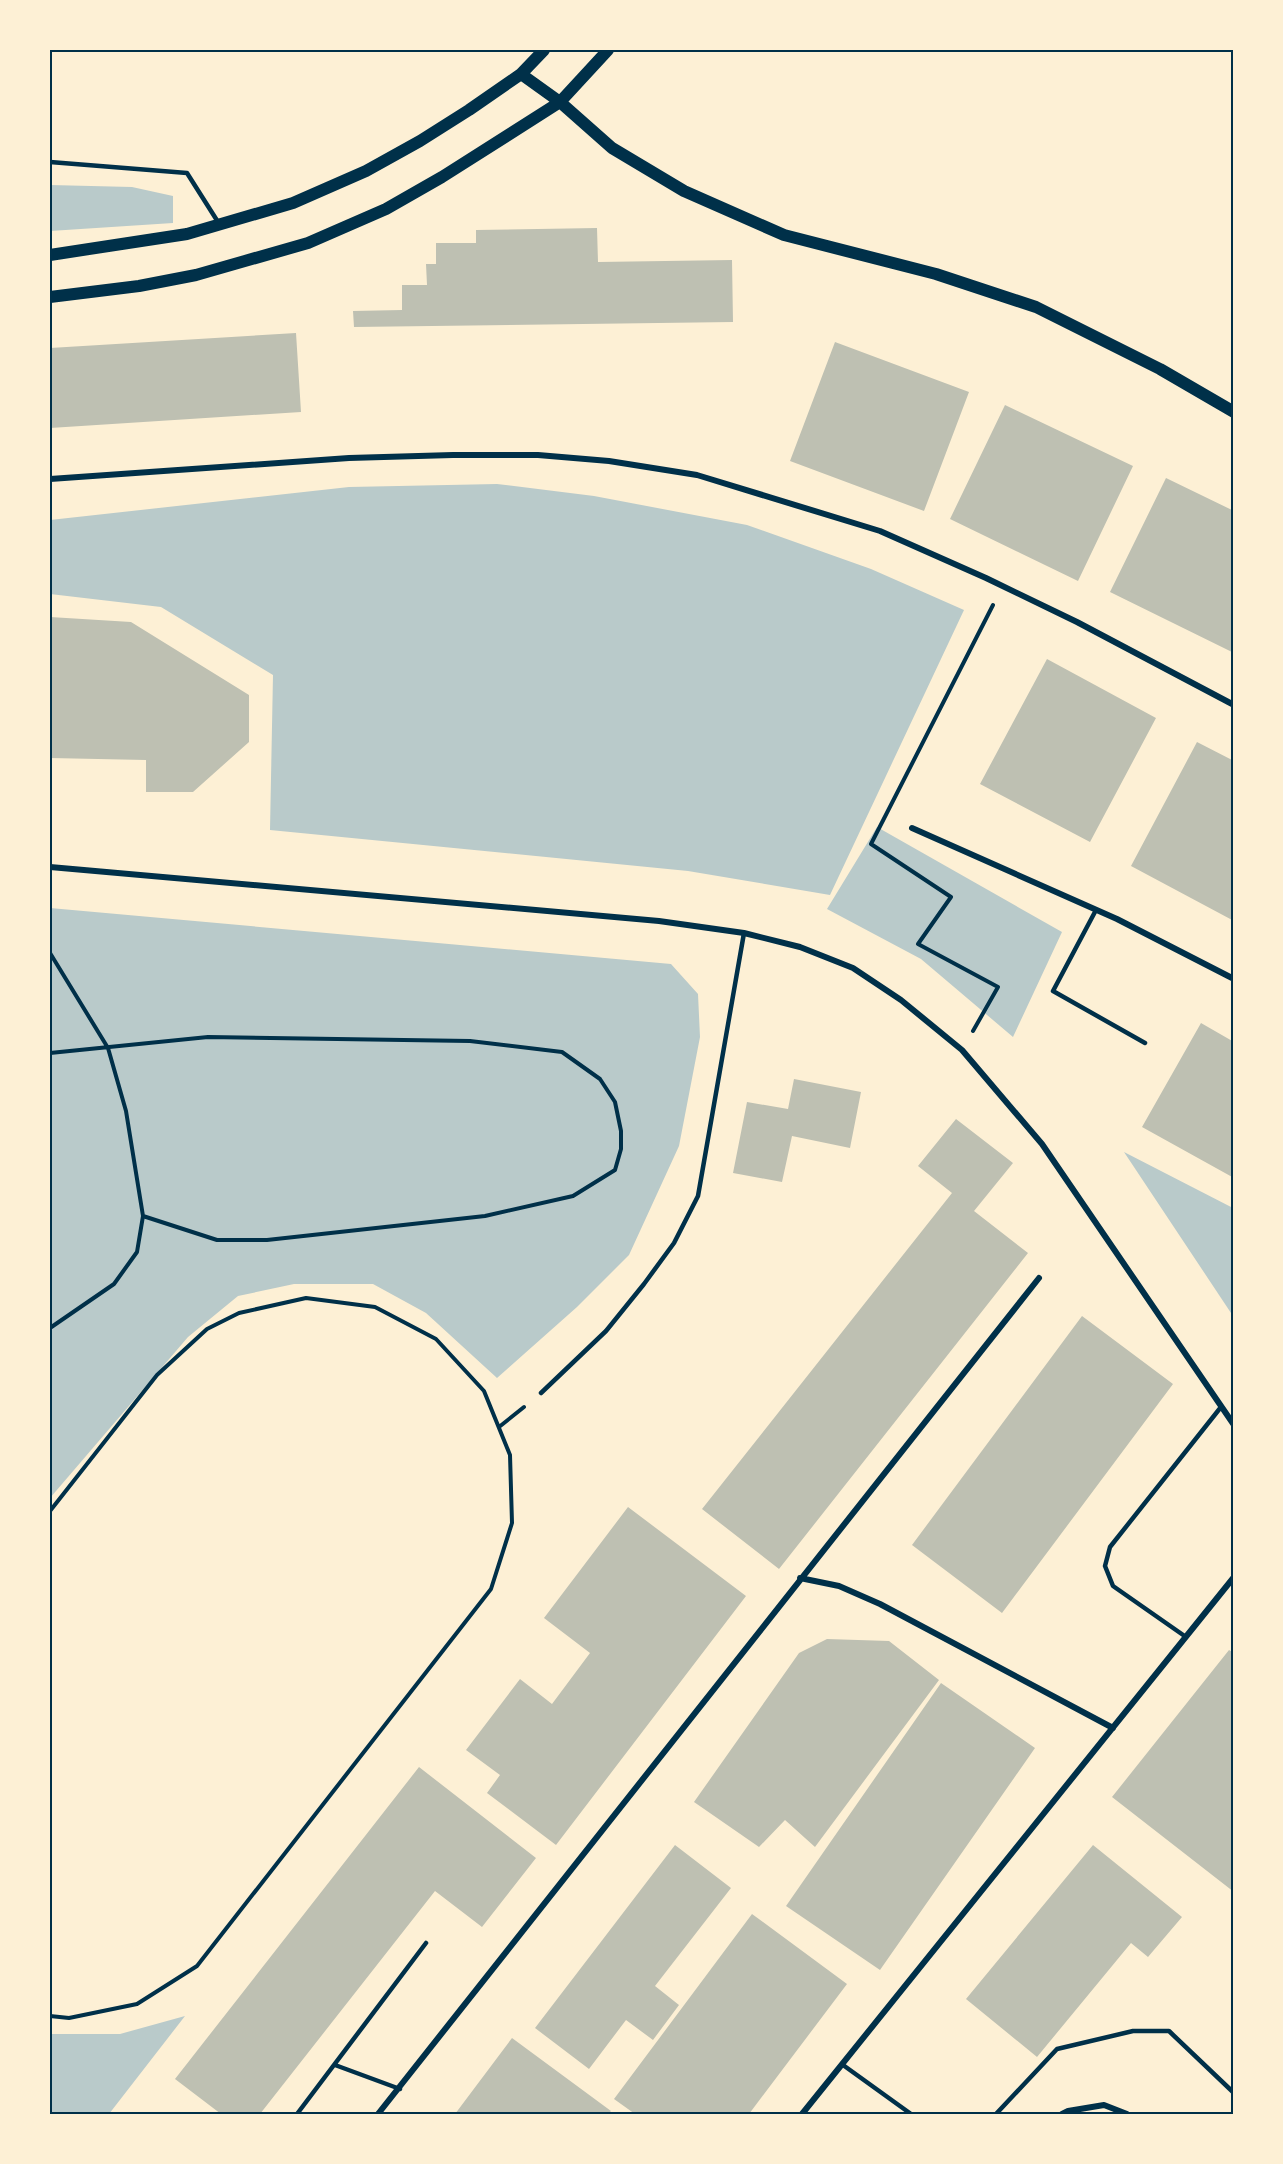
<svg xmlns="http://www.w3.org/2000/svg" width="1283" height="2164" font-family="Jost,sans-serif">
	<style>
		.green { fill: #b9caca }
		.building { fill: #bec0b2 }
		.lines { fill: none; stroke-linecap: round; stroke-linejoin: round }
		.path { stroke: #003049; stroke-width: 4 }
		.service { stroke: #003049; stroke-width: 4.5 }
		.minor { stroke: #003049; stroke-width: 6 }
		.secondary { stroke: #003049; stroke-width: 12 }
		.neatline { fill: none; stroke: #003049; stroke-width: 2 }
	</style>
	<rect width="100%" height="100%" fill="#fdf0d5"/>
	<path class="green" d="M50,185L132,187L173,196V223L50,231Z
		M497,484L594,496L747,525L871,569L964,610L830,895L688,871L270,830L273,675L161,607L50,594V520L349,487Z
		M877,827L1062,932L1013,1037L921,959L827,909Z
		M50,908L671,964L698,994L700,1037L679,1146L629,1255L577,1307L497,1378L426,1313L373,1284H294L238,1296L188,1337L50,1498Z
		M1124,1152L1233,1208V1316Z
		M185,2016L109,2114H50V2034H120Z"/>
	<path class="building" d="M597,228L598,262L732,260L733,322L354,327L353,311L402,310V285H427L426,264H436V243H476V230Z
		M296,333L301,412L50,428V348Z
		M835,342L969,392L924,511L790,461Z
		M1005,405L1133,466L1078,581L950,519Z
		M1166,478L1234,511V653L1110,592Z
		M50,617L131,622L249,695V742L193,792H146V760L50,758Z
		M1047,659L1156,718L1090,842L980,784Z
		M1197,742L1234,761V921L1131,866Z
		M1201,1023L1234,1042V1178L1142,1127Z
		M794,1079L861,1092L850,1148L792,1136L782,1182L733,1173L747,1102L788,1109Z
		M956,1119L1013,1163L974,1211L1028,1253L779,1569L702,1509L952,1193L918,1166Z
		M1082,1316L1173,1384L1002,1613L912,1545Z
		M628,1507L746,1596L556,1845L487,1793L500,1775L466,1750L520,1679L552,1704L590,1653L544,1618Z
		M827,1639L889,1641L939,1680L815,1847L785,1820L759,1847L694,1802L799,1653Z
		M1229,1650L1234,1653V1892L1112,1797Z
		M941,1683L1035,1748L880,1970L786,1906Z
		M419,1767L536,1858L482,1927L435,1891L260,2114H221L175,2079Z
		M675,1845L731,1888L655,1986L679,2005L653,2040L626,2020L589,2069L535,2028Z
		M1093,1845L1182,1917L1148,1957L1131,1943L1037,2057L966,1999Z
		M752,1914L847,1984L749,2114H635L614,2099Z
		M512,2038L611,2111L608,2114H455Z"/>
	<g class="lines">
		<path class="path" d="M50,953L108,1048L126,1111L143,1216L137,1252L114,1284L50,1328
			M973,1031L998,987L918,944L951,897L871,844L993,605
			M50,1053L208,1037L470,1041L562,1052L600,1079L615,1102L621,1131V1149L615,1170L573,1196L485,1216L267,1240H217L143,1216
			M499,1427L524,1407
			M50,1511L157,1375L207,1329L239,1313L306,1298L375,1307L436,1339L484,1391L510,1455L512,1523L491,1589L197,1966L137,2004L69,2018L50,2016"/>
		<path class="service" d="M50,162L187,173L218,222
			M1096,910L1053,991L1145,1043
			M541,1393L606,1331L644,1284L674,1243L698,1196L744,933
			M1186,1637L1113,1586L1105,1566L1110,1547L1221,1407
			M335,2065L400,2089
			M843,2065L911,2114
			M297,2114L426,1943
			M996,2114L1057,2049L1133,2031H1169L1234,2093"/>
		<path class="minor" d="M50,479L349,458L453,455H538L609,461L697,475L880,531L986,578L1077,622L1234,705
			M912,828L1117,919L1234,979
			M50,867L659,921L744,933L800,947L853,968L901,1000L962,1050L1042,1144L1234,1425
			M800,1578L839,1586L880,1604L1113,1728
			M378,2114L1039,1278
			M802,2114L1234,1577
			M1062,2114L1068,2111L1104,2105L1127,2114"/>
		<path class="secondary" d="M521,74L560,102L612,148L684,191L784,235L936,274L1036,307L1160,369L1234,412
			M50,255L187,234L293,203L366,171L420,141L469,110L521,74L544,50
			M50,297L139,286L196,275L308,243L386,209L442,177L560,102L608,50"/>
	</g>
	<rect width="1283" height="2164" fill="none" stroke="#fdf0d5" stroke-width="102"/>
	<rect x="51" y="51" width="1181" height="2062" class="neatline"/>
</svg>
